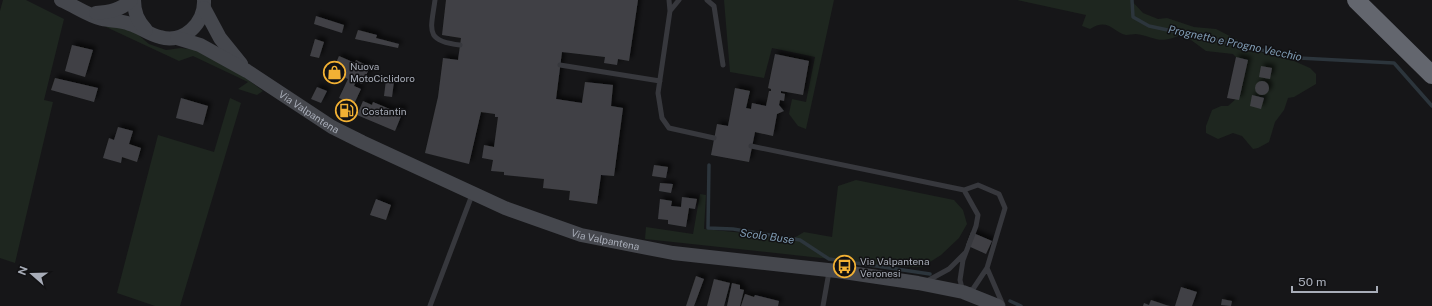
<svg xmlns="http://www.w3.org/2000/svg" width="1432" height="306" font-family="'Public Sans',sans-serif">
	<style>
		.green { fill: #1e261f }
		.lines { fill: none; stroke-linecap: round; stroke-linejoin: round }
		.stream { stroke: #2c353c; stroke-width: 3.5 }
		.building { fill: #404145; filter: url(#shadow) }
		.lane { stroke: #37383d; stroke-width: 5 }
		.secondary { stroke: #45474d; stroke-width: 14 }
		.highway { stroke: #63666e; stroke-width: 18 }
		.labels { text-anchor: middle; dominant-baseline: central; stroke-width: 3; stroke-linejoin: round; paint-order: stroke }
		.poi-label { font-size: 10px; fill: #a8adb8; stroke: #111113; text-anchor: start }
		.street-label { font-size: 10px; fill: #a8adb8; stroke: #111113 }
		.water-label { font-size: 11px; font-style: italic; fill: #7f9bb3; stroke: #111113 }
	</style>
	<defs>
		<filter id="shadow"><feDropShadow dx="3.5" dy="-3.5" stdDeviation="2" flood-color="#0009"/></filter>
	</defs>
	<rect width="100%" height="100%" fill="#161618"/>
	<path class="green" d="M3,0H26L64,19L44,100L53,102L15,263L0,258V11Z
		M724,0H834L806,129L798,126L789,114L792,99L806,102L815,57L772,48L764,78L730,72Z
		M1017,0H1131L1143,13L1158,19L1167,18L1194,27L1216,29L1265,54L1294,61L1310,68L1316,74V84L1294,97L1288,98L1284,110L1275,122L1269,142L1258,148L1253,149L1242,136L1233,133L1218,139L1206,133V126L1212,110L1221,106H1228L1237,98V58L1233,54L1206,51L1191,40L1180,35C1158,45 1157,37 1136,34C1133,34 1129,35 1126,35C1113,32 1108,17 1090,29L1082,26L1086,15Z
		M107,23L136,33L149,44L166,50L181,48L197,50L221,60L263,91L257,95L238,89L248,82L193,56L179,61L104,26Z
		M230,98L241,103L180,306H155L117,293L158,135L214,152Z
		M856,180L954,200L963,210L967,224L959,238L941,255L922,267H905L645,239L646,227L693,234L700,194L706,195L704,229L794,238L804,232L832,237L838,186Z"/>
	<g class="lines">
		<path class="stream" d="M1132,0L1133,17L1149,26L1299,58L1394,63L1432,106
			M709,165L708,228L733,229L800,240L829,259L930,274
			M1010,301L1021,306"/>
	</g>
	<path class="building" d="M446,0H638L629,61L618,59L617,65L604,63L605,57L562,52L556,99L582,103L585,82L613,85L611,106L623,108L614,176L601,175L597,204L569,200L570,191L543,188L544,179L504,175V172L491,171L493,160L482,158L484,145L494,147L498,117H495V114L481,112L469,164L425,153L438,97L443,58L458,60L461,38L442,35Z
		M316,16L344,25L342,33L314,24Z
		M358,30L377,35L376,38L399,44L398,48L355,39Z
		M315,39L324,42L319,58L310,56Z
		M72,45L93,50L85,77L65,71Z
		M775,54L809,61L803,95L781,91V93L785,94L784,101L780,100L779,105L784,111L777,114L773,136L755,132L749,162L711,155L717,124L728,126L735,88L750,91L746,108L751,109L752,103L766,106L769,91H771V89L768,88Z
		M339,56L355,63L356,60L370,67L362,84L356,81L354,86L361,89L354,104L339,98L348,79L332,72Z
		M1236,57L1248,60L1239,100L1227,98Z
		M1261,66L1272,68L1270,79L1259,77Z
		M55,78L98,88L94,102L51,90Z
		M386,80L394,81L392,97L384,96Z
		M1255 88a7 7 0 1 1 14 0a7 7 0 1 1-14 0Z
		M317,87L327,91L321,103L311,99Z
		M1252,95L1264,98L1261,109L1250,106Z
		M181,98L208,106L203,125L176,118Z
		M363,101L372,105L373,102L392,110L398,108L404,109L395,131L357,115Z
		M343,104L353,108L347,121L337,117Z
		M118,127L133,131L129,144L141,148L137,162L122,157L121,163L103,158L109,138L114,140Z
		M654,165L668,167L666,178L652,176Z
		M660,183L673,184L671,193L659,191Z
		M682,197L697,199L695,209L689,208L686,227L668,224V220L658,219L660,199L672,201L671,206L681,207Z
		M376,199L391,205L386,220L370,215Z
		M971,232L992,241L986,254L966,245Z
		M696,276L704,279L694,306H686Z
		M714,279L730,283L724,306H707Z
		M732,283L740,285V289L744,290L740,306H727Z
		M1181,287L1197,292L1192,306H1175Z
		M745,294L754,297L755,295L779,301L778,306H741Z
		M1222,299L1232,301L1231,306L1221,305Z
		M1151,300L1166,305L1170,306H1143L1144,303L1149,305Z"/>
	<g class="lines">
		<path class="lane" d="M435,0C431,30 424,41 460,45
			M669,0L670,11
			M679,0L670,11L658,93L662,118L669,128L714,138
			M707,0L714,6L723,65
			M560,65L660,81
			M751,146L964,190L978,185L999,194L1005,208L987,268L973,289L963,292L960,280L963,260L976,226L978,215L964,190
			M987,268L1003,305
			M927,281L949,269L965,253
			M430,306L472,195
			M823,306L829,272"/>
		<g class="secondary">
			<path d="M61,0C75,6 87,15 102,19C111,21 121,20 130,24C140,27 150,35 160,37C184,44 205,23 204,0"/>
			<path d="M134,0C134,13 138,21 146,30"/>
			<path d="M204,8L220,38L241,64"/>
			<path d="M96,13C109,12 121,10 131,0"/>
			<path id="s1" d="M177,38L200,45L247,71L332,127L362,142L505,208L581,235L673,253L837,271L918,283L963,292L998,306"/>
		</g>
		<path class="highway" d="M1356,0L1432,75"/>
	</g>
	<defs>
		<symbol id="shop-ring" viewBox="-11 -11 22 22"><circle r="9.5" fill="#111113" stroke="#f2b134" stroke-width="1.5"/><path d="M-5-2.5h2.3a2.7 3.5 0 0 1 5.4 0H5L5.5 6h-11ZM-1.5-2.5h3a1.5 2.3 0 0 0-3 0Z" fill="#f2b134"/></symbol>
		<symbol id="fuel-ring" viewBox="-11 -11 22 22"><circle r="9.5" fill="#111113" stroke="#f2b134" stroke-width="1.5"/><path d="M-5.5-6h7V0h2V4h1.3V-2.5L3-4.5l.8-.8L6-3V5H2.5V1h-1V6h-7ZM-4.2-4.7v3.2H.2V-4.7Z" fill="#f2b134"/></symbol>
		<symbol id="bus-ring" viewBox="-11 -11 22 22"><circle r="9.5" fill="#111113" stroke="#f2b134" stroke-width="1.5"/><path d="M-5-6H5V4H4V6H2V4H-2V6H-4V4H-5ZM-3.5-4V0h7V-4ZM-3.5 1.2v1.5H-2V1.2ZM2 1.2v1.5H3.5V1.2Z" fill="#f2b134"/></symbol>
	</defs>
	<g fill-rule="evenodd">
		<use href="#shop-ring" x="322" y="60" width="25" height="25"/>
		<use href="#fuel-ring" x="334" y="98" width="25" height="25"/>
		<use href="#bus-ring" x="832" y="254" width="25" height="25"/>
	</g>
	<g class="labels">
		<g class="poi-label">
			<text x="350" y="66">Nuova<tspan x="350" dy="12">MotoCiclidoro</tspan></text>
			<text x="362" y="111">Costantin</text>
			<text x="860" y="261">Via Valpantena<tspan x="860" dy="12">Veronesi</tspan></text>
		</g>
		<g class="street-label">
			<text stroke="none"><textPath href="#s1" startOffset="152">Via Valpantena</textPath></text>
			<text stroke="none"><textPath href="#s1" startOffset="476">Via Valpantena</textPath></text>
		</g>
		<g class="water-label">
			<text transform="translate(1235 43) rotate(12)">Prognetto e Progno Vecchio</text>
			<text transform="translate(767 236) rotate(8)">Scolo Buse</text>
		</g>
	</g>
	<g transform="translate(32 274) rotate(290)" stroke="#111113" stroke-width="3" paint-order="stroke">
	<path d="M0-3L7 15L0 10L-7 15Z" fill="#a8adb8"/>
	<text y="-6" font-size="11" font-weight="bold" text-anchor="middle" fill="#a8adb8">N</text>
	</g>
	<path d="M1292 286v6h85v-6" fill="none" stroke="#a8adb8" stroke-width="2"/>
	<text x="1298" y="286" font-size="12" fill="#a8adb8" stroke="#111113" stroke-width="3" paint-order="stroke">50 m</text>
</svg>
